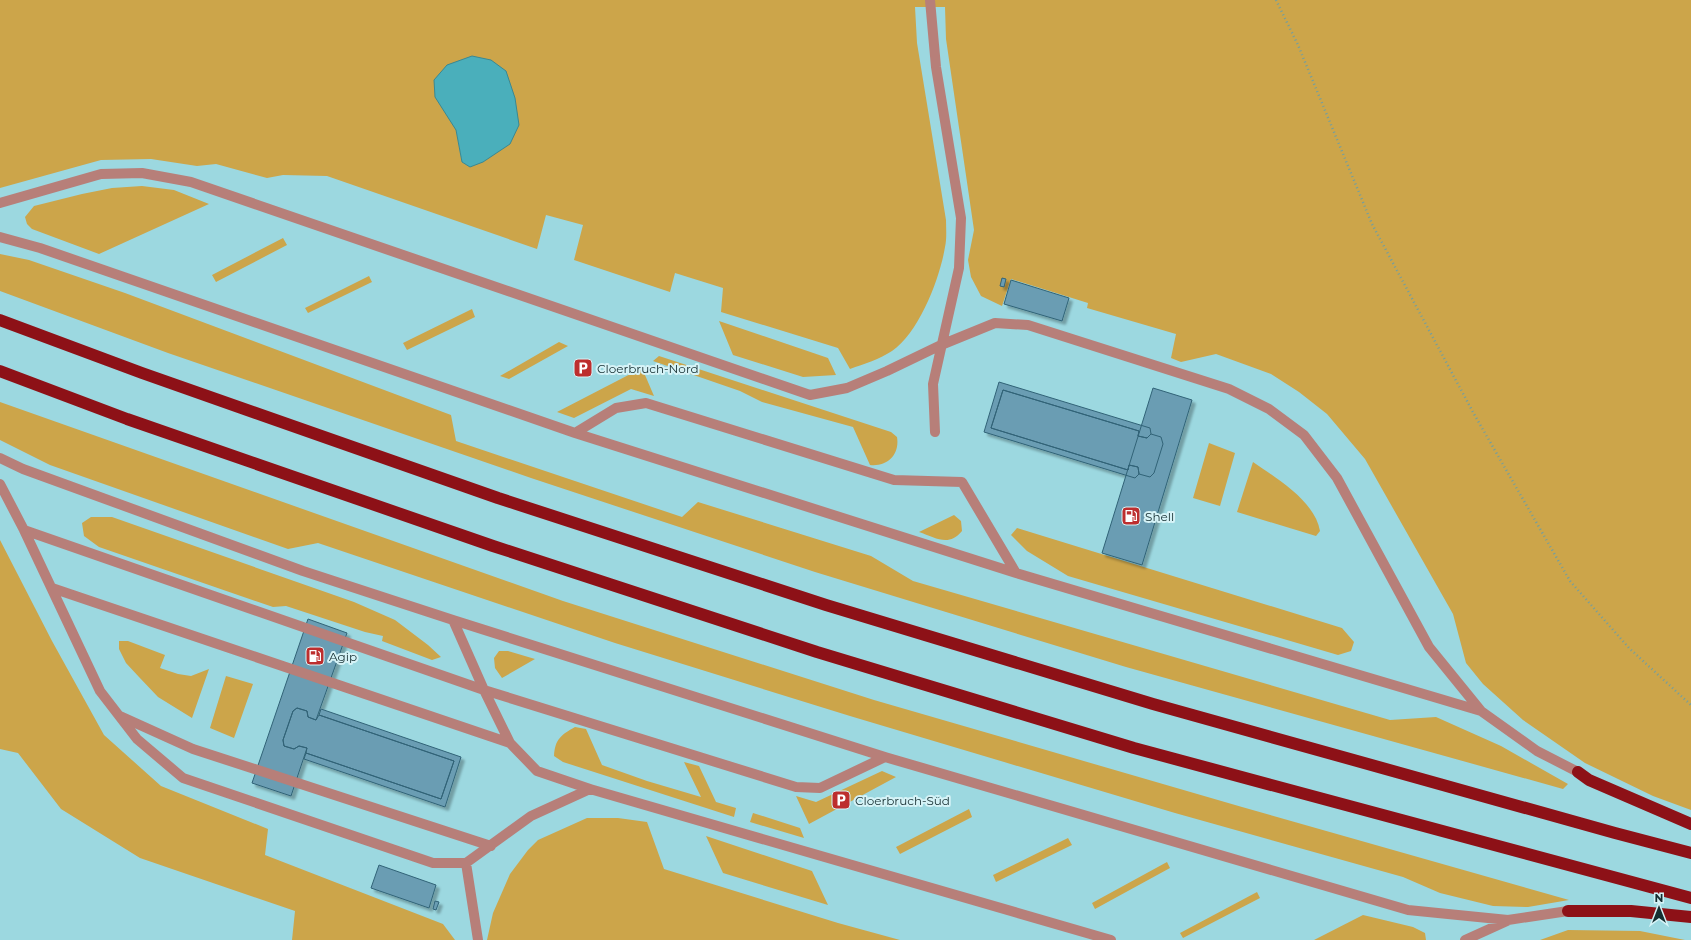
<svg xmlns="http://www.w3.org/2000/svg" width="1691" height="940" font-family="Montserrat,sans-serif">
	<style>
		.green { fill: #cca54a; fill-rule: evenodd }
		.water { fill: #4aafbb; stroke: #3a8892 }
		.building { fill: #6a9db3; stroke: #316377; filter: url(#shadow) }
		.lines { fill: none; stroke-linecap: round; stroke-linejoin: round }
		.path { stroke: #6e9ea4; stroke-width: 2.5; stroke-dasharray: 1 3; stroke-linecap: butt }
		.lane { stroke: #b77f79; stroke-width: 10 }
		.highway { stroke: #8d1117; stroke-width: 12 }
		.labels { text-anchor: middle; dominant-baseline: central; stroke-width: 4; stroke-linejoin: round; paint-order: stroke }
		.poi-label { font-size: 12px; fill: #152e31; stroke: #d6f3f7; text-anchor: start }
	</style>
	<defs>
		<filter id="shadow"><feDropShadow dx="3.5" dy="3.5" stdDeviation="1" flood-color="#0004"/></filter>
	</defs>
	<rect width="100%" height="100%" fill="#9cd8e0"/>
	<path class="green" d="M0,0H1691V810L1653,796L1585,763L1523,720L1483,684L1466,663L1453,614L1365,459L1327,414L1299,392L1271,374L1216,354L1181,362L1171,358L1176,334L1087,308L1088,303L1011,279L1002,306L981,296L971,277L968,260L974,230L946,39L945,7H915L917,43L946,220C946,228 947,238 945,247C940,278 919,333 892,351C880,359 864,364 850,369L838,348L721,312L723,288L675,273L670,292L574,260L583,225L546,215L537,249L327,176L283,175L267,178L216,164L197,166L151,159L101,160L0,188ZM456,130L471,167L462,162Z
		M142,186L174,190L209,204L99,254L32,229L27,224L25,217L34,206L82,194L112,188Z
		M283,238L287,245L216,282L212,275Z
		M0,254L29,260L125,293L451,415L456,441L682,517L698,502L871,556L913,581L1390,720L1436,717L1501,746L1568,784L1563,789L1126,667L815,572L531,478L168,353L0,291Z
		M369,276L372,282L308,313L305,308Z
		M472,309L475,317L407,350L403,343Z
		M719,321L828,358L836,375L803,377L733,355Z
		M559,342L568,346L509,379L500,376Z
		M659,356L891,432L897,437C900,455 887,467 870,465L853,427L762,402L740,391L653,361Z
		M642,368L654,396L631,389L574,418L557,412Z
		M0,402L563,601L874,700L1242,807L1569,900L1528,907L1493,906L1440,893L1403,877L1175,813L850,716L615,643L318,543L288,549L50,465L0,440Z
		M1209,443L1235,453L1220,506L1193,498Z
		M1253,462C1276,478 1315,501 1320,531L1316,536L1237,512Z
		M954,515L961,521L962,531C949,547 936,538 919,532Z
		M91,517H112L354,602L395,620L428,645L441,657L432,660L382,641L383,636L365,632L286,606L273,607L99,547L84,536L82,523Z
		M1017,528L1342,628L1354,642L1351,651L1338,655L1068,576L1027,551L1011,535Z
		M0,540L52,641L104,735L161,786L268,829L265,855L443,924L455,940H292L295,911L140,858L61,809L18,753L0,749Z
		M119,641H128L165,655L160,668L178,674L191,676L209,669L192,718L158,697L139,677L126,663L119,649Z
		M499,651H508L535,659L502,678L495,668L494,658Z
		M226,676L253,684L234,738L210,728Z
		M575,727L586,729L602,765L647,781L701,797L684,762L699,766L716,802L736,808L734,817L563,762L554,756C555,739 561,735 575,727Z
		M882,771L896,777L809,824L796,796L816,802Z
		M969,809L972,817L900,854L896,847Z
		M753,813L800,828L804,838L750,822Z
		M587,818H618L647,822L664,869L838,923L900,940H487L493,913L510,874L528,850L538,840Z
		M706,836L812,871L828,905L723,873Z
		M1068,838L1072,845L996,882L993,875Z
		M1167,862L1170,868L1095,909L1092,903Z
		M1257,892L1260,898L1183,938L1180,933Z
		M1363,915L1413,927L1425,933L1426,940H1314Z
		M1568,930L1640,931L1685,940H1540Z"/>
	<path class="water" d="M472,56L491,60L506,71L515,98L519,125L510,144L483,162L470,167L462,162L456,130L435,97L434,80L447,65Z"/>
	<path class="building" d="M1002,278L1006,279L1004,287L1000,286Z
		M1011,280L1069,298L1062,321L1004,304Z
		M999,382L1150,428L1151,434L1147,438L1138,436L1139,431L1003,390L991,428L1128,470L1129,465L1138,467L1139,474L1135,478L984,432Z
		M1153,388L1192,400L1142,565L1102,553Z
		M1003,390L1139,431L1138,436L1147,438L1151,434L1161,437L1163,444L1154,473L1150,477L1139,474L1138,467L1129,465L1128,470L991,428Z
		M308,619L347,633L316,720L308,717L307,711L297,708L293,711L283,740L284,746L294,749L299,746L307,748L291,796L252,783Z
		M297,708L307,711L308,717L316,720L319,715L454,761L441,799L306,753L307,748L299,746L294,749L284,746L283,740L293,711Z
		M321,709L461,757L445,807L304,759L306,753L441,799L454,761L319,715Z
		M379,865L436,885L429,908L371,888Z
		M435,901L439,902L436,910L433,909Z"/>
	<g class="lines">
		<path class="path" d="M1276,0L1298,45L1372,224L1474,414L1570,581L1629,648L1691,705"/>
		<path class="lane" d="M930,0L936,67L961,218L959,268L933,384L935,432
			M0,203L101,174L142,173L191,182L810,395L847,388L887,371L941,345L995,323L1028,325L1229,389L1269,409L1304,435L1337,478L1429,647L1481,711L1537,751L1578,772
			M0,237L40,248L575,433L1016,573L1481,711
			M575,433L616,408L646,403L894,480L962,482L1016,573
			M0,458L23,469L303,571L453,620L885,757L1408,910L1508,920L1568,911
			M0,484L24,530L484,690L510,743L537,771L590,789L1111,940
			M24,530L100,691L137,739L183,778L433,863H466L531,816L590,789
			M52,588L510,743
			M453,620L484,690L796,787L820,788L885,757
			M120,716L193,749L491,846
			M466,863L478,940
			M1465,940L1507,921"/>
		<path class="highway" d="M0,320L142,373L498,498L826,605L1153,704L1615,833L1691,853
			M0,371L127,419L493,546L817,652L1134,748L1691,898
			M1578,772L1589,780L1691,824
			M1568,911H1631L1691,917"/>
	</g>
	<defs>
		<symbol id="parking-square" viewBox="-11 -11 22 22"><rect x="-9" y="-9" width="18" height="18" rx="4" fill="#bd2e2e" stroke="#d6f3f7"/><path d="M-3.5-5.5H1a3.5 3.5 0 0 1 0 7H-1V5.5H-3.5ZM-1-3.4V-.6H.8a1.4 1.4 0 0 0 0-2.8Z" fill="#fff"/></symbol>
		<symbol id="fuel-square" viewBox="-11 -11 22 22"><rect x="-9" y="-9" width="18" height="18" rx="4" fill="#bd2e2e" stroke="#d6f3f7"/><path d="M-5.5-6h7V0h2V4h1.3V-2.5L3-4.5l.8-.8L6-3V5H2.5V1h-1V6h-7ZM-4.2-4.7v3.2H.2V-4.7Z" fill="#fff"/></symbol>
	</defs>
	<g fill-rule="evenodd">
		<use href="#parking-square" x="572" y="357" width="22" height="22"/>
		<use href="#fuel-square" x="1120" y="505" width="22" height="22"/>
		<use href="#fuel-square" x="304" y="645" width="22" height="22"/>
		<use href="#parking-square" x="830" y="789" width="22" height="22"/>
	</g>
	<g class="labels">
		<g class="poi-label">
			<text x="597" y="368">Cloerbruch-Nord</text>
			<text x="1145" y="516">Shell</text>
			<text x="329" y="656">Agip</text>
			<text x="855" y="800">Cloerbruch-Süd</text>
		</g>
	</g>
	<g transform="translate(1659 908)" stroke="#d6f3f7" stroke-width="3" paint-order="stroke">
	<path d="M0-3L7 15L0 10L-7 15Z" fill="#152e31"/>
	<text y="-6" font-size="11" font-weight="bold" text-anchor="middle" fill="#152e31">N</text>
	</g>
</svg>
